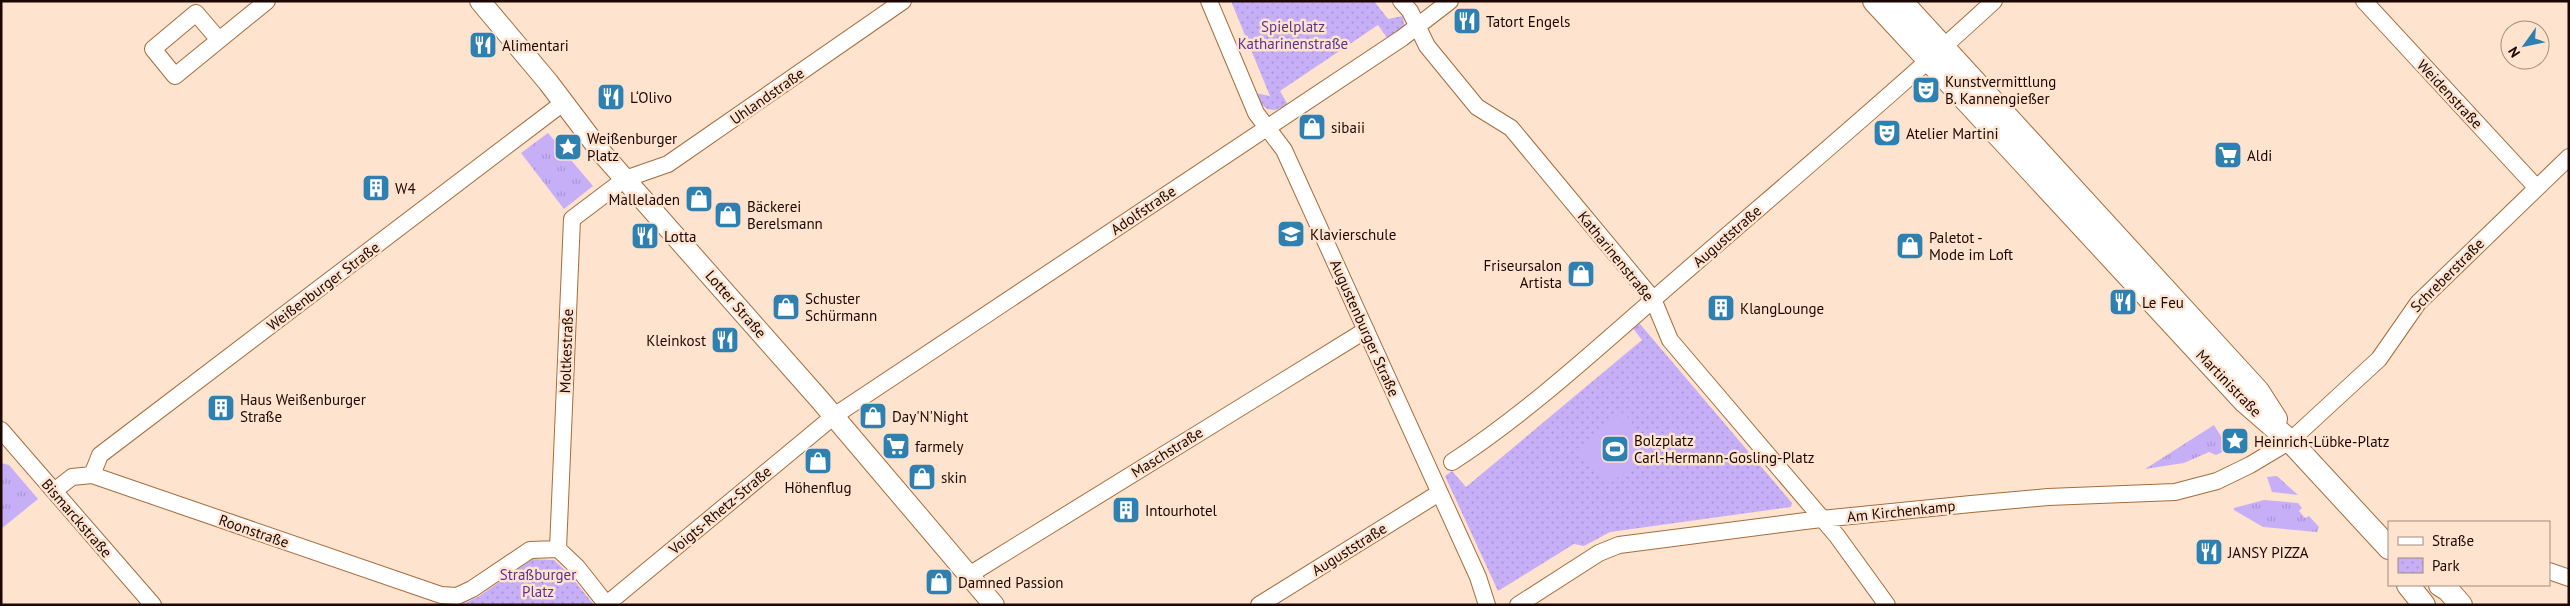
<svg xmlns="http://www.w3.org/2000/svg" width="2570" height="606" font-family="'PT Sans',sans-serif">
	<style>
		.grass { fill: url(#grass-tufts) }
		.park { fill: url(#park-dots) }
		.garden { fill: #c6aff7 }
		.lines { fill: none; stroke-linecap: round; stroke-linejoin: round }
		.minor-casing { stroke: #a66c3b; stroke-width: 18 }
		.tertiary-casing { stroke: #a66c3b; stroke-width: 22 }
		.secondary-casing { stroke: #a66c3b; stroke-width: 24 }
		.minor { stroke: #fff; stroke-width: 16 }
		.tertiary { stroke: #fff; stroke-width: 20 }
		.secondary { stroke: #fff; stroke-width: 22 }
		.labels { text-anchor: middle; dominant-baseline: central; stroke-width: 5; stroke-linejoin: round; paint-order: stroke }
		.poi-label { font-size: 15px; fill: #1c0700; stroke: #fee3cf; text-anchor: start }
		.park-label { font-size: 15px; fill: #5b3294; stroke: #fee3cf }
		.street-label { font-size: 15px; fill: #1c0700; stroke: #fee3cf }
	</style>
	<defs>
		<pattern id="grass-tufts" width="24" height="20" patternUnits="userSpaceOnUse" patternTransform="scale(1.25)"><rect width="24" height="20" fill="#c6aff7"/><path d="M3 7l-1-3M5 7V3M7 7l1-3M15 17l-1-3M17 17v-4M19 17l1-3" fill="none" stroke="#aa95d2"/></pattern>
		<pattern id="park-dots" width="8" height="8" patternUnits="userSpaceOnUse" patternTransform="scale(1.25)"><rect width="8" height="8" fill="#c6aff7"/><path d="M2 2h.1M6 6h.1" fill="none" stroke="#aa95d2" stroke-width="1.8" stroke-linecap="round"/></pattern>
	</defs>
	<rect width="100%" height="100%" fill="#fee3cf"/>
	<path class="grass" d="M548,133L593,186L564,209L521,153Z
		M2214,425L2229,449L2216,455L2209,452L2184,463L2145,469Z
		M1,463L9,465L38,499L1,529Z
		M2277,476L2298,495L2272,492L2267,477Z
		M2264,500L2298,503L2302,508L2299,511L2305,518L2309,516L2319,527L2317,532L2263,527L2234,510V508Z"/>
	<path class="park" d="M1231,1H1374L1388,19L1403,16L1404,25L1399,33L1388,39L1378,25L1280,91L1288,105L1275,110L1267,109L1259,102L1255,93L1270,96Z
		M1635,324H1640L1792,503L1791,507L1610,532L1584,546L1574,544L1498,591L1445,476L1452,471L1466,487L1642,340L1632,327Z
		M532,559L554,560L569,574L594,605H460L478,597Z"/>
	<path class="garden" d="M1623,412L1653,449L1607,486L1577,449Z"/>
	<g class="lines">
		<defs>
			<path id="minor" d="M1209,1L1256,113L1284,150L1478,577L1487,605
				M1401,1L1410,11L1427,46L1477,107L1511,128L1653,299L1670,340L1837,536L1887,605
				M2364,1L2536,187
				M219,40L196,13L153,49L175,76L267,1
				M1,430L153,605
				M1452,462C1533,409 1605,341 1678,278C1784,186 1891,96 1994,1
				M92,475L100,455L563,103
				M54,491L72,477L92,475L441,595L457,596L472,589L530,550L558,549L577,567L607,605
				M558,549L572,219L625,179L668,164L903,1
				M2549,571L2569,578
				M969,575L1366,330
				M607,604L834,416L1402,38L1450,1
				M1259,605L1439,493
				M1518,605L1599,553L1619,545L1821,519L1971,504L2048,497L2175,492L2217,481L2250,465L2290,441L2315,418L2379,359L2418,303L2569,157"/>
			<path id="tertiary" d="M480,1L548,82L601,152L820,400L994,605"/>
			<path id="secondary" d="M1874,1L2245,402L2290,441L2389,548
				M1901,1L2258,391L2276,419
				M2408,585L2424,605
				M2440,585L2448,590L2461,605"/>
		</defs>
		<use href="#minor" class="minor-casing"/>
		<use href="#tertiary" class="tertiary-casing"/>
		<use href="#secondary" class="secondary-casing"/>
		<use href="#minor" class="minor"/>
		<use href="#tertiary" class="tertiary"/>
		<use href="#secondary" class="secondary"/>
	</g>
	<defs>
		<symbol id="restaurant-square" viewBox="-11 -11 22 22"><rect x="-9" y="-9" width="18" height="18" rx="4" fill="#2e80b1" stroke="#fee3cf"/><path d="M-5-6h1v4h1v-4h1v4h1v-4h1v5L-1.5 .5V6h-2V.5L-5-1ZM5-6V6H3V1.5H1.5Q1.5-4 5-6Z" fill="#fff"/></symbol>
		<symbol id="theatre-square" viewBox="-11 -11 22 22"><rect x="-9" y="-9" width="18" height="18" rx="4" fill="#2e80b1" stroke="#fee3cf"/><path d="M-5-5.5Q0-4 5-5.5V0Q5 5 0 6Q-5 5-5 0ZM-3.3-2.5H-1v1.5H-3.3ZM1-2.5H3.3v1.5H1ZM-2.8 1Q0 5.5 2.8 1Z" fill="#fff"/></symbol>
		<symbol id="shop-square" viewBox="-11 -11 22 22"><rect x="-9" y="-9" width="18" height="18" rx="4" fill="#2e80b1" stroke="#fee3cf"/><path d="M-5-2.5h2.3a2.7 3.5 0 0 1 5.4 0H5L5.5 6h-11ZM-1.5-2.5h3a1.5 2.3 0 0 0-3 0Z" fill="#fff"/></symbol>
		<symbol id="sight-square" viewBox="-11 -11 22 22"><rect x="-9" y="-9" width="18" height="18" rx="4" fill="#2e80b1" stroke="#fee3cf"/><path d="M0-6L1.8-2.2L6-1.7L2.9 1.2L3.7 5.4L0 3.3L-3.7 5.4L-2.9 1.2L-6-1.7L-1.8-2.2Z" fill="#fff"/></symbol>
		<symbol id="supermarket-square" viewBox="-11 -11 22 22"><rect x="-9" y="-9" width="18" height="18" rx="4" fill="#2e80b1" stroke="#fee3cf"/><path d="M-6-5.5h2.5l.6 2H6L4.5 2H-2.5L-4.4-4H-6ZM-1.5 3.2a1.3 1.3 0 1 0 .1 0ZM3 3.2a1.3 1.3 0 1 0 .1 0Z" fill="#fff"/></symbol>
		<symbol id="building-square" viewBox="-11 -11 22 22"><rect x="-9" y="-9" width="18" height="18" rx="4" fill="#2e80b1" stroke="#fee3cf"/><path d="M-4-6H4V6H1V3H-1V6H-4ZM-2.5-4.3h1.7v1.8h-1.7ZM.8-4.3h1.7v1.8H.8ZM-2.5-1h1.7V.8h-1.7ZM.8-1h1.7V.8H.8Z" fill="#fff"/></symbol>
		<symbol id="school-square" viewBox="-11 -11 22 22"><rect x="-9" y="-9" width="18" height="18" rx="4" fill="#2e80b1" stroke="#fee3cf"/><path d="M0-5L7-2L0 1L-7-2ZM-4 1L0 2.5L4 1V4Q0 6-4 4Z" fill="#fff"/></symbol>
		<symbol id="stadium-square" viewBox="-11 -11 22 22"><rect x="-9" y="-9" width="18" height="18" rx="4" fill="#2e80b1" stroke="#fee3cf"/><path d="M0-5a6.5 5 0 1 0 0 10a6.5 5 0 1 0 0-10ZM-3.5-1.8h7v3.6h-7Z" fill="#fff"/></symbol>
	</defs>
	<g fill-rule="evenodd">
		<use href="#restaurant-square" x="1451" y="5" width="32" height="32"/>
		<use href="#restaurant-square" x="467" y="29" width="32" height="32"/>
		<use href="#theatre-square" x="1910" y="74" width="32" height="32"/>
		<use href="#restaurant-square" x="595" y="81" width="32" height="32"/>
		<use href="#shop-square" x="1296" y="111" width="32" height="32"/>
		<use href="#theatre-square" x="1871" y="117" width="32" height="32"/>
		<use href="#sight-square" x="552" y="131" width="32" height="32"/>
		<use href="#supermarket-square" x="2212" y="139" width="32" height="32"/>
		<use href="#building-square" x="360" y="172" width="32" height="32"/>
		<use href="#shop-square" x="683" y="183" width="32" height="32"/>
		<use href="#shop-square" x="712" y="199" width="32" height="32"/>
		<use href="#school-square" x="1275" y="218" width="32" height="32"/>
		<use href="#restaurant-square" x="629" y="220" width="32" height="32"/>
		<use href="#shop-square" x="1894" y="230" width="32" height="32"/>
		<use href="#shop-square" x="1565" y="258" width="32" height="32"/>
		<use href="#restaurant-square" x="2107" y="286" width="32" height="32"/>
		<use href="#shop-square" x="770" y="291" width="32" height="32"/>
		<use href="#building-square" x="1705" y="292" width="32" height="32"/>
		<use href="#restaurant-square" x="709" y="324" width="32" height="32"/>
		<use href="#building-square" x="205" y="392" width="32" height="32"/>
		<use href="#shop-square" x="857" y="400" width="32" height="32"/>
		<use href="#sight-square" x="2219" y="425" width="32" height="32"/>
		<use href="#supermarket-square" x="880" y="430" width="32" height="32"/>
		<use href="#stadium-square" x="1599" y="433" width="32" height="32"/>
		<use href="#shop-square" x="802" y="445" width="32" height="32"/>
		<use href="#shop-square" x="906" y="461" width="32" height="32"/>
		<use href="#building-square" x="1110" y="494" width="32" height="32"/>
		<use href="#restaurant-square" x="2193" y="536" width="32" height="32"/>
		<use href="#shop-square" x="923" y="566" width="32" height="32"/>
	</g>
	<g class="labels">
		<g class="poi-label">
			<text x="1486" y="21">Tatort Engels</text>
			<text x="502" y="45">Alimentari</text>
			<text x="1945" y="81">Kunstvermittlung<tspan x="1945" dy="17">B. Kannengießer</tspan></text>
			<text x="630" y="97">L‘Olivo</text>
			<text x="1331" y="127">sibaii</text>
			<text x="1906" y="133">Atelier Martini</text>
			<text x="587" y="138">Weißenburger<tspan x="587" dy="17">Platz</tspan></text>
			<text x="2247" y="155">Aldi</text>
			<text x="395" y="188">W4</text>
			<text x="680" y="199" text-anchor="end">Malleladen</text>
			<text x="747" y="206">Bäckerei<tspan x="747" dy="17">Berelsmann</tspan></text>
			<text x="1310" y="234">Klavierschule</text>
			<text x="664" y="236">Lotta</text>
			<text x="1929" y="237">Paletot -<tspan x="1929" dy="17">Mode im Loft</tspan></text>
			<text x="1562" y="265" text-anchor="end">Friseursalon<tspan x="1562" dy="17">Artista</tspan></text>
			<text x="805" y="298">Schuster<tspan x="805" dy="17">Schürmann</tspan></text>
			<text x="2142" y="302">Le Feu</text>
			<text x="1740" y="308">KlangLounge</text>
			<text x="706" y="340" text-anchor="end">Kleinkost</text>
			<text x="240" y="399">Haus Weißenburger<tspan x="240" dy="17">Straße</tspan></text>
			<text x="892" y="416">Day'N'Night</text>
			<text x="1634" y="440">Bolzplatz<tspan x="1634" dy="17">Carl-Hermann-Gosling-Platz</tspan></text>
			<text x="2254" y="441">Heinrich-Lübke-Platz</text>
			<text x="915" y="446">farmely</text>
			<text x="941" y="477">skin</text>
			<text x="818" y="487" text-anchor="middle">Höhenflug</text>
			<text x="1145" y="510">Intourhotel</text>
			<text x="2228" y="552">JANSY PIZZA</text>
			<text x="958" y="582">Damned Passion</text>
		</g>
		<g class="park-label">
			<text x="1293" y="26">Spielplatz<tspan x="1293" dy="17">Katharinenstraße</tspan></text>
			<text x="538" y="574">Straßburger<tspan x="538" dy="17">Platz</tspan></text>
		</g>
		<g class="street-label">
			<text transform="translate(2450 94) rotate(47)">Weidenstraße</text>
			<text transform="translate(767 96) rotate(-35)">Uhlandstraße</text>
			<text transform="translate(1143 210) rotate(-34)">Adolfstraße</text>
			<text transform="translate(1727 236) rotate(-41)">Auguststraße</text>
			<text transform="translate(1616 256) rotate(51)">Katharinenstraße</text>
			<text transform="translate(2447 275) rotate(-45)">Schreberstraße</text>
			<text transform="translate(323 286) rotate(-37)">Weißenburger Straße</text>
			<text transform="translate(736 304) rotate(49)">Lotter Straße</text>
			<text transform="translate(1365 328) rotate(66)">Augustenburger Straße</text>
			<text transform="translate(566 351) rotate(-88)">Moltkestraße</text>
			<text transform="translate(2229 383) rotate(46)">Martinistraße</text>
			<text transform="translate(1167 452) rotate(-32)">Maschstraße</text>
			<text transform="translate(720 510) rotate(-40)">Voigts-Rhetz-Straße</text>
			<text transform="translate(1901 511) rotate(-6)">Am Kirchenkamp</text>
			<text transform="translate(77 518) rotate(49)">Bismarckstraße</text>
			<text transform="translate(254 531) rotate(19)">Roonstraße</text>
			<text transform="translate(1349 549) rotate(-32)">Auguststraße</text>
		</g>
	</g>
	<rect width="2570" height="606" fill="none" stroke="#1c0700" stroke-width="5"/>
	<rect x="2388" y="521" width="162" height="65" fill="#fee3cf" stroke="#a48b7c"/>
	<rect x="2398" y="537" width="25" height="8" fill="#ffffff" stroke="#a48b7c"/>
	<text x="2432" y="546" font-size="15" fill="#1c0700">Straße</text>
	<rect x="2398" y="558" width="25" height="15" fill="url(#park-dots)" stroke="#a48b7c"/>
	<text x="2432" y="571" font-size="15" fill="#1c0700">Park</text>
	<g transform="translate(2525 45) rotate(237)"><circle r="24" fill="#fee3cf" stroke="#a48b7c"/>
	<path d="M0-4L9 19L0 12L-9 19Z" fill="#2e80b1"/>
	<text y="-8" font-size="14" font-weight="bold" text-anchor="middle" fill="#1c0700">N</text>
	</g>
</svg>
